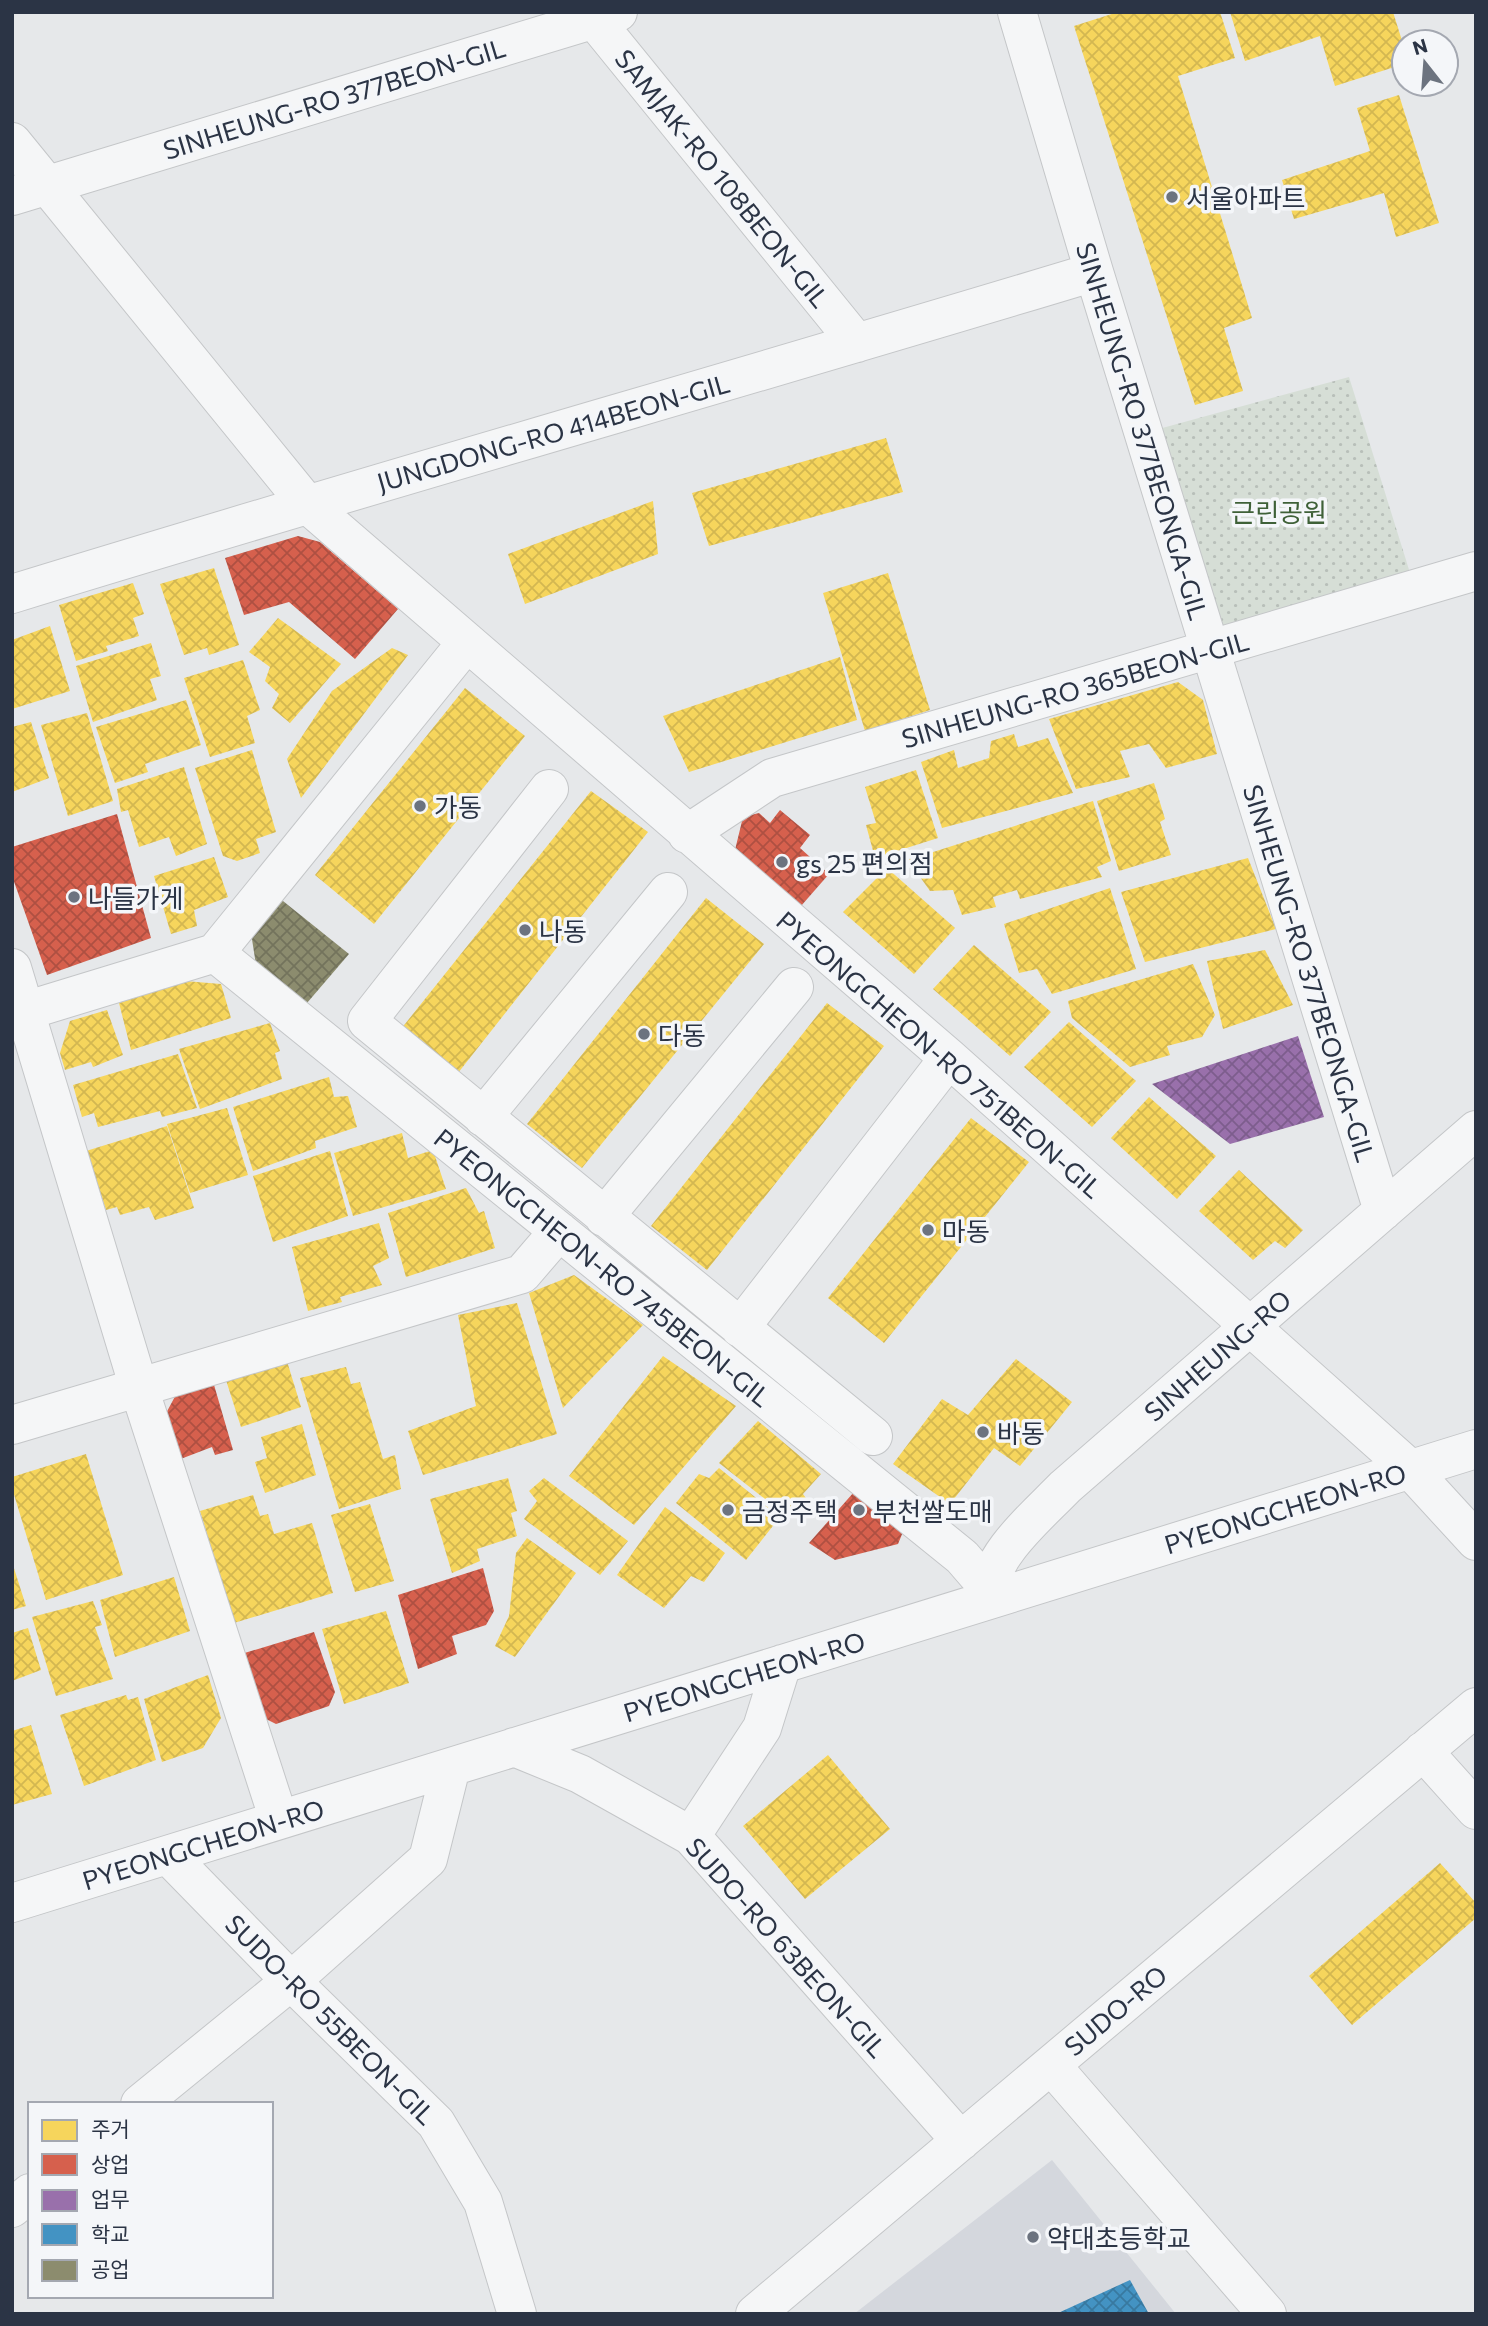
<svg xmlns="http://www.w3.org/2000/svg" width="1488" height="2326" font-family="Commissioner,'Noto Sans KR',sans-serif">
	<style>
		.built { fill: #d4d7dd }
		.park { fill: url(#park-dots) }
		.homes { fill: url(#homes-cross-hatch) }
		.shops { fill: url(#shops-cross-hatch) }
		.offices { fill: url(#offices-cross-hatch) }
		.schools { fill: url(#schools-cross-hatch) }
		.industry { fill: url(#industry-cross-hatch) }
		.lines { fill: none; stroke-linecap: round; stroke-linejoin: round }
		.minor-casing { stroke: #c4c6c8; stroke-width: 40 }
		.minor { stroke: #f5f6f7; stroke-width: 38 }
		.poi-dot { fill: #6c737f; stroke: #f4f6f9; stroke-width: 2.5 }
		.labels { text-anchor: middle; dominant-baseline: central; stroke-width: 7; stroke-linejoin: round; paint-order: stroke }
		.street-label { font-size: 26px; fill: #2b3445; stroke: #f4f6f9 }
		.poi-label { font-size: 26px; fill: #2b3445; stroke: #f4f6f9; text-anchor: start }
		.park-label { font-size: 26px; fill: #3f6138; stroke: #f4f6f9 }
	</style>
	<defs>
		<pattern id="park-dots" width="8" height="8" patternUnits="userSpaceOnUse" patternTransform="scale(1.75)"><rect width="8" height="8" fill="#d6ded6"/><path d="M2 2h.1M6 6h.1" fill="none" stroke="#b8bfb9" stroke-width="1.8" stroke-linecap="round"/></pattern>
		<pattern id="homes-cross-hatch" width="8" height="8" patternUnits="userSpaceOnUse" patternTransform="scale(1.75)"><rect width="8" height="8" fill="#f6d55c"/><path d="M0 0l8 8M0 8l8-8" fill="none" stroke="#d3b751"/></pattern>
		<pattern id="shops-cross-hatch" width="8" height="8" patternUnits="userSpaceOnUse" patternTransform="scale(1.75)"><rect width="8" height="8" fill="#d6604d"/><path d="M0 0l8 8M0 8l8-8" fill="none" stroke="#ae5042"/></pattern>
		<pattern id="offices-cross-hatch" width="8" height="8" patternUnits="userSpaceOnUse" patternTransform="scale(1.75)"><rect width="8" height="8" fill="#9970ab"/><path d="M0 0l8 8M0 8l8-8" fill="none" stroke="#7d5d8d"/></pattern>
		<pattern id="schools-cross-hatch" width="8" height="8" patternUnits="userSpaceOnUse" patternTransform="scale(1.75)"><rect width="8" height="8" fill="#4393c3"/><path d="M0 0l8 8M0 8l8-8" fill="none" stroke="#3879a0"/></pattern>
		<pattern id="industry-cross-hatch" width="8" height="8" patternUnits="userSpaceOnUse" patternTransform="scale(1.75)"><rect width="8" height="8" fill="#8c8c6e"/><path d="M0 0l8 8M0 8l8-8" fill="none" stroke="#73735c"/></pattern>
	</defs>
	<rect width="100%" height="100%" fill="#e6e8ea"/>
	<path class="built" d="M1052,2160L1176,2314H854Z"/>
	<path class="park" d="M1349,377L1415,589L1210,649L1144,433Z"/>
	<path class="homes" d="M1118,12H1220L1235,58L1178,76L1252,318L1224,328L1243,391L1195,405L1074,26Z
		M1230,12H1393L1404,47V64L1335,86L1320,36L1245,61Z
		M1399,95L1439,223L1396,237L1384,193L1294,219L1282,180L1370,151L1357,108Z
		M886,438L903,492L709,546L692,493Z
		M653,501L658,554L525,604L508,554Z
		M214,568L239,645L209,655L207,648L184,655L160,584Z
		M888,573L930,710L865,731L823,593Z
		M133,583L144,614L133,618L139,636L106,646L108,651L76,661L59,605Z
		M278,618L341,664L290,723L272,708L279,694L265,681L270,667L249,652Z
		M50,626L70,691L12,709V640Z
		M151,643L161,676L150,679L157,700L93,722L76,666Z
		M392,648L408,655L301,798L287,759L332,691Z
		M840,657L857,720L689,772L663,716Z
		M243,660L260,710L247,716L255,743L210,757L184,678Z
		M1178,682L1203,700L1217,754L1166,768L1149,744L1120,751L1130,777L1076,789L1049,719Z
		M465,688L525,736L374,924L315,875Z
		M186,700L201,745L145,764L148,772L115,783L96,727Z
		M87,713L113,801L68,816L41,725Z
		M31,722L49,778L12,792V727Z
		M1014,734L1018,747L1048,738L1073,793L942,828L921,762L954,750L958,768L989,758L991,741Z
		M252,750L276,832L256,839L260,853L237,861L223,856L195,768Z
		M184,767L207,844L176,856L169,837L139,847L128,810L121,812L117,789Z
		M916,770L938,838L875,858L866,825L876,823L865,787Z
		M1154,783L1165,819L1160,822L1171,855L1119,871L1097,801Z
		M591,791L648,832L458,1073L401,1029Z
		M1093,801L1111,861L1097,867L1102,877L1020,899L1017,890L993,897L996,907L962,915L953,890L930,891L908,860Z
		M214,857L228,897L194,910L197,926L171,934L154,876Z
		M1248,858L1276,929L1145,962L1121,892Z
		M887,868L955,928L914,974L843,912Z
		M1110,888L1136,969L1052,994L1037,969L1019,973L1004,924Z
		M706,898L764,944L582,1168L527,1124Z
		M974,945L1051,1012L1010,1056L933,989Z
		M1265,950L1293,1005L1223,1029L1207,961Z
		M1193,964L1215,1015L1202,1037L1167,1046L1170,1055L1130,1067L1072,1018L1068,1001Z
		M185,981L221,984L231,1018L131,1050L119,1003Z
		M827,1003L884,1046L707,1270L651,1226Z
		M107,1010L123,1055L93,1067L91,1062L65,1070L60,1053L70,1021Z
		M1069,1022L1136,1081L1092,1127L1024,1067Z
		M270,1023L280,1051L275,1053L282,1079L200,1109L179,1049Z
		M178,1054L197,1108L162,1117L160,1111L98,1127L94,1113L82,1117L73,1085Z
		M329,1077L334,1097L348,1096L357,1127L315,1141L316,1148L253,1171L233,1107Z
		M1149,1097L1216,1156L1177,1199L1111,1138Z
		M227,1108L248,1175L190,1193L167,1124Z
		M971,1118L1029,1162L884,1343L828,1298Z
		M167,1126L194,1208L155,1220L149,1207L120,1215L117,1207L106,1210L86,1151Z
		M402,1133L408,1158L433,1150L446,1189L353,1216L334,1153Z
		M330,1151L348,1216L273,1242L253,1176Z
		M1239,1170L1303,1230L1285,1248L1275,1241L1253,1260L1199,1211Z
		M466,1188L479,1213L484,1211L495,1248L406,1277L388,1213Z
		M379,1223L389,1258L373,1266L382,1285L340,1297L342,1302L308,1311L292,1247Z
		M574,1275L643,1325L563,1408L529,1293Z
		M517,1303L557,1434L423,1475L408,1431L476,1406L458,1315Z
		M663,1356L736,1406L634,1525L569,1476Z
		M286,1358L301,1407L241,1427L225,1377Z
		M1016,1359L1072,1402L1020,1466L994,1448L950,1504L893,1464L942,1399L968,1415Z
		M346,1367L351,1384L360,1382L383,1459L395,1455L401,1489L339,1509L300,1378Z
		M758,1421L821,1474L803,1494L808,1501L789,1518L719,1463Z
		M302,1424L316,1475L265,1493L255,1462L267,1458L261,1437Z
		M86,1454L123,1575L46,1600L12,1488V1477Z
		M719,1468L780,1517L746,1560L676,1503L699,1474L709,1478Z
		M508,1478L517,1511L511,1513L517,1536L477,1549L480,1561L452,1573L430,1499Z
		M544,1478L628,1541L600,1575L524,1519L537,1501L529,1491Z
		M253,1495L260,1516L268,1514L274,1534L312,1523L333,1593L234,1623L200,1511Z
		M370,1504L394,1581L355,1592L331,1515Z
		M665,1507L725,1553L704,1582L691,1576L664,1608L617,1575Z
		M527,1538L576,1573L515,1657L495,1646L509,1616L516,1553Z
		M12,1562L26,1606L12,1610Z
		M174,1577L190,1631L115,1657L100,1600Z
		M93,1601L102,1625L95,1627L113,1679L56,1696L32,1617Z
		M386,1611L409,1683L344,1704L322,1629Z
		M28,1628L41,1670L12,1681V1633Z
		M208,1675L221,1718L203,1748L162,1762L144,1699Z
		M126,1695L128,1700L138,1697L156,1760L84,1786L60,1715Z
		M31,1725L52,1794L12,1805V1731Z
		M828,1755L890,1829L805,1899L743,1826Z
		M1440,1863L1476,1903V1918L1352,2025L1309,1976Z"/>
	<path class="shops" d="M298,536L320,542L398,609L355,659L289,602L244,615L225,558Z
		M780,810L810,835L800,848L829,874L801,906L735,850L743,817L759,813L770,823Z
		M117,814L151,938L47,975L12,876V847Z
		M212,1378L233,1450L215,1455L212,1447L178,1460L164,1417L179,1389Z
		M854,1492L905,1527L898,1544L835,1560L809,1543Z
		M483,1568L494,1611L486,1625L452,1636L457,1654L418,1669L398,1595Z
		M314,1632L335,1692L329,1706L276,1724L258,1715L238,1655Z"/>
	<path class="offices" d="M1298,1036L1324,1117L1230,1144L1152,1084Z"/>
	<path class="schools" d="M1130,2280L1149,2314H1056Z"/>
	<path class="industry" d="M278,897L349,954L307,1003L256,965L251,933Z"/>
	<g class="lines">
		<defs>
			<path id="minor" d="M588,12L857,343
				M1017,12L1094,272L1383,1211
				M12,142L306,503L949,1058L1410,1469L1476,1541
				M12,196L618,12
				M12,594C372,483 734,381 1094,272
				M549,789L367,1021L873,1436
				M687,834L772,778L1476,571
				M215,953L962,1557L987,1586
				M215,953L467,642
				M12,968L139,1388L279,1820
				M12,1015L215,953
				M483,1117L668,892
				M604,1217L794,987
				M740,1328L949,1058
				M12,1425L522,1274L559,1231
				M986,1600C988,1556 1036,1517 1065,1487L1476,1130
				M514,1747L580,1774L691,1836L961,2141
				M1423,1751L1476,1810
				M691,1836L762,1728L782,1664
				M168,1855L291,1981L436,2123L483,2202L517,2314
				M12,1903L1476,1449
				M1051,2065L1267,2314
				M140,2104L291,1981L428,1859L451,1767
				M12,2208L30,2193
				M755,2314L1476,1707"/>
		</defs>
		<use href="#minor" class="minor-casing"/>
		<use href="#minor" class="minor"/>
	</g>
	<g class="poi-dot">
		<circle cx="1172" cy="197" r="7"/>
		<circle cx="420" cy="806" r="7"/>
		<circle cx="782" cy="862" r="7"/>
		<circle cx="74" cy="897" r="7"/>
		<circle cx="525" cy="930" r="7"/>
		<circle cx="644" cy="1034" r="7"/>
		<circle cx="928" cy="1230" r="7"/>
		<circle cx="983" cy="1432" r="7"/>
		<circle cx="728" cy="1510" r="7"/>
		<circle cx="859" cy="1510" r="7"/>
		<circle cx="1033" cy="2237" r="7"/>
	</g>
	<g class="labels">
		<g class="street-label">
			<text transform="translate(334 98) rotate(-17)">SINHEUNG-RO 377BEON-GIL</text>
			<text transform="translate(723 178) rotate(51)">SAMJAK-RO 108BEON-GIL</text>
			<text transform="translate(1143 431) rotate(73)">SINHEUNG-RO 377BEONGA-GIL</text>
			<text transform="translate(553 432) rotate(-16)">JUNGDONG-RO 414BEON-GIL</text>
			<text transform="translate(1075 689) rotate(-16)">SINHEUNG-RO 365BEON-GIL</text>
			<text transform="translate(1310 973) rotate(73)">SINHEUNG-RO 377BEONGA-GIL</text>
			<text transform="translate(940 1054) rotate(41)">PYEONGCHEON-RO 751BEON-GIL</text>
			<text transform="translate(603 1267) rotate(39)">PYEONGCHEON-RO 745BEON-GIL</text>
			<text transform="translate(1217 1355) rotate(-41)">SINHEUNG-RO</text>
			<text transform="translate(1285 1508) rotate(-17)">PYEONGCHEON-RO</text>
			<text transform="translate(744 1676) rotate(-17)">PYEONGCHEON-RO</text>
			<text transform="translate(203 1844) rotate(-17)">PYEONGCHEON-RO</text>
			<text transform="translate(787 1947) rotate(48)">SUDO-RO 63BEON-GIL</text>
			<text transform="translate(1115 2010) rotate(-40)">SUDO-RO</text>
			<text transform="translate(331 2019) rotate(45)">SUDO-RO 55BEON-GIL</text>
		</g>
		<g class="poi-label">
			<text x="1186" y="197">서울아파트</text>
			<text x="434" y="806">가동</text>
			<text x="796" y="862">gs 25 편의점</text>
			<text x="88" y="897">나들가게</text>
			<text x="539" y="930">나동</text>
			<text x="658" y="1034">다동</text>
			<text x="942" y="1230">마동</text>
			<text x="997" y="1432">바동</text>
			<text x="742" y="1510">금정주택</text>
			<text x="873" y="1510">부천쌀도매</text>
			<text x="1047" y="2237">약대초등학교</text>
		</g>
		<g class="park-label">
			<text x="1279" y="511">근린공원</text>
		</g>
	</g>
	<rect width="1488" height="2326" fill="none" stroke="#2b3445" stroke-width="28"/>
	<rect x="28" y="2102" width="245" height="196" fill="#f4f6f9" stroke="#a4a8b1" stroke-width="2"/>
	<rect x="42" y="2120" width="35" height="21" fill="#f6d55c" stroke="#a4a8b1" stroke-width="2"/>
	<text x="91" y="2137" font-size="21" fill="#2b3445">주거</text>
	<rect x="42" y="2154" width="35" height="21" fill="#d6604d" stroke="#a4a8b1" stroke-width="2"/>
	<text x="91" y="2172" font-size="21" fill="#2b3445">상업</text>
	<rect x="42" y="2190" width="35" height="21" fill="#9970ab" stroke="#a4a8b1" stroke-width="2"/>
	<text x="91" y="2207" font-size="21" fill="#2b3445">업무</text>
	<rect x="42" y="2224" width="35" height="21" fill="#4393c3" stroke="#a4a8b1" stroke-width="2"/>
	<text x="91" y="2242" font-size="21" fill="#2b3445">학교</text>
	<rect x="42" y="2260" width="35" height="21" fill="#8c8c6e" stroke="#a4a8b1" stroke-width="2"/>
	<text x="91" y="2277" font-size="21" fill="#2b3445">공업</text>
	<g transform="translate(1425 63) rotate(343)"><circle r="33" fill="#f4f6f9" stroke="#a4a8b1" stroke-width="2"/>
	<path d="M0-5L12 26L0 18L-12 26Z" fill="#6c737f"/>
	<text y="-10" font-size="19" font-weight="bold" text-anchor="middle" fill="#2b3445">N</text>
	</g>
</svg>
